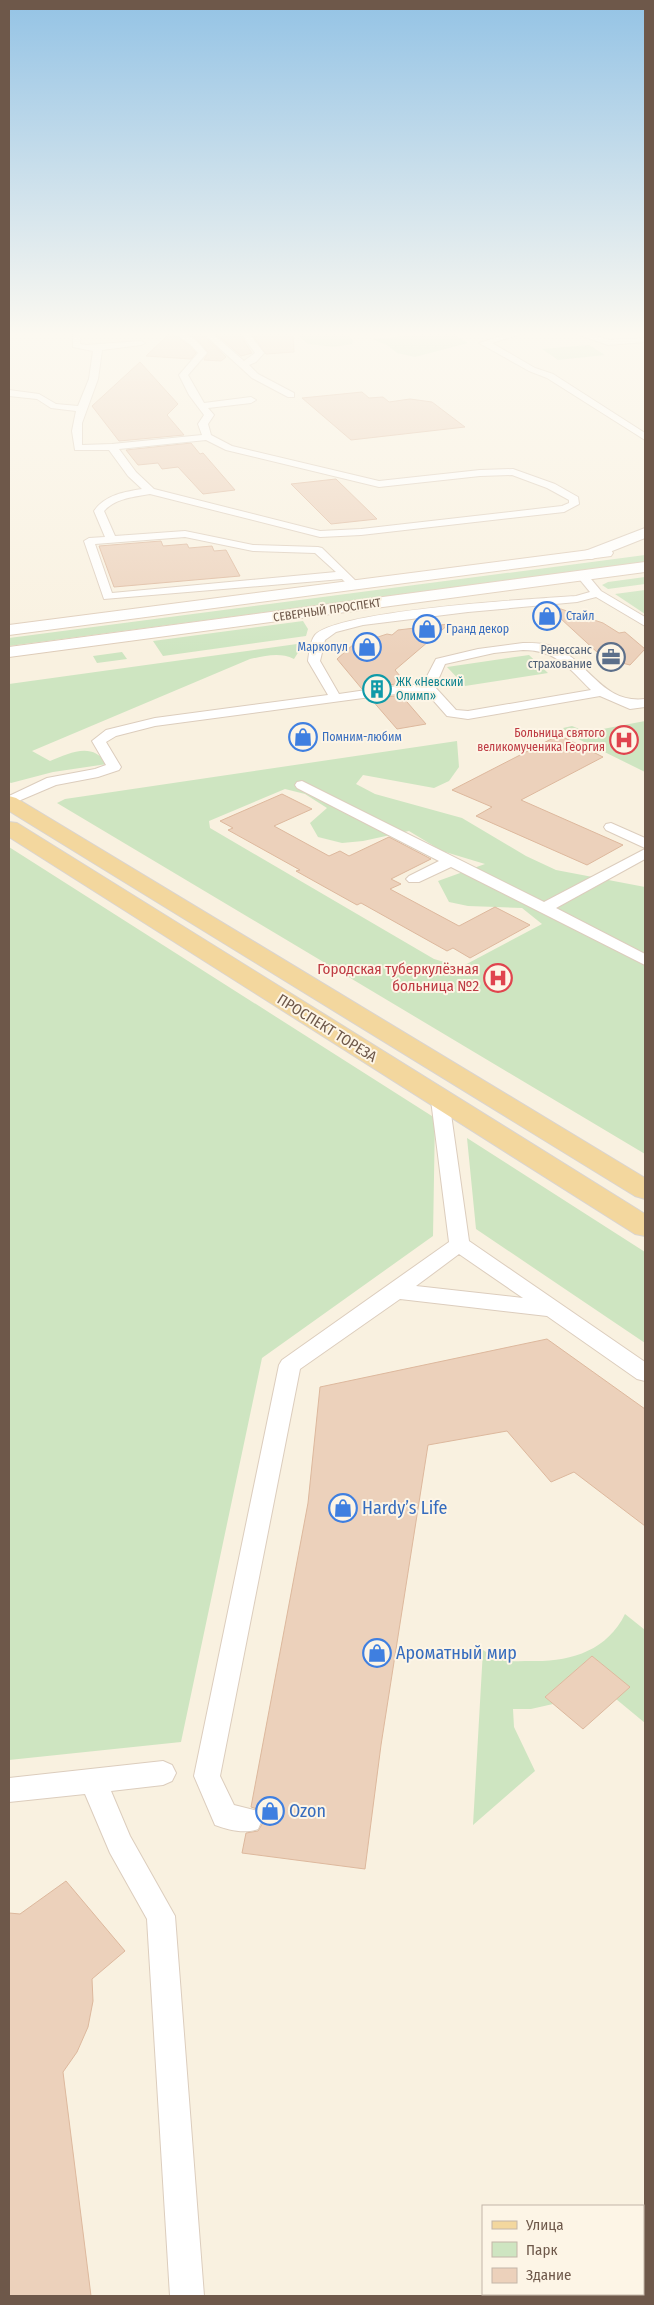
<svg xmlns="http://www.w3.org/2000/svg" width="654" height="2305" font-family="'Fira Sans Condensed',sans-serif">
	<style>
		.green { fill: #cee5c1; fill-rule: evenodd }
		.building { fill: #ecd1bb; stroke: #ddb89d }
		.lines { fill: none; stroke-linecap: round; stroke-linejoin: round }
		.service-casing { stroke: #dccdbd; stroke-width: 2 }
		.minor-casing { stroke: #dccdbd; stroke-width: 2 }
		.secondary-casing { stroke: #deccb9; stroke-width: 2 }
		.primary-casing { stroke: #d9d4d0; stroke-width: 2 }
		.service { fill: #fff; fill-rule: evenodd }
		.minor { fill: #fff; fill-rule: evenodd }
		.secondary { fill: #fff; fill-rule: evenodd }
		.primary { fill: #f3d79e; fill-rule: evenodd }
		.labels { text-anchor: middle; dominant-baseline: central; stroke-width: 4; stroke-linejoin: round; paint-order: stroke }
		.far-street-label { font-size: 12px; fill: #6e584a; stroke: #fdf5e6 }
		.far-shop-label { font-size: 12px; fill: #366cbe; stroke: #fdf5e6; text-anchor: start }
		.far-service-label { font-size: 12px; fill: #4e5e75; stroke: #fdf5e6; text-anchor: end }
		.far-culture-label { font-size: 12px; fill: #0d838f; stroke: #fdf5e6; text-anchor: start }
		.far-health-label { font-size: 12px; fill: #be3a42; stroke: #fdf5e6; text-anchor: end }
		.health-label { font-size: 15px; fill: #be3a42; stroke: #fdf5e6; text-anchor: end }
		.street-label { font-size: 15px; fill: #6e584a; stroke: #fdf5e6 }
		.near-shop-label { font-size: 18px; fill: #366cbe; stroke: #fdf5e6; text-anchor: start }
	</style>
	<rect width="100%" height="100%" fill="#f9f1e0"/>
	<path class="green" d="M293,332H346L353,341L352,344L334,347L308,344Z
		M451,332L468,343L415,357L397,353L387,345L372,339Z
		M589,345L605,355L558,360L542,349Z
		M645,555V562L9,646V638Z
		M645,577V584L608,589L602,585L608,582Z
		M645,590V614L615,594Z
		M303,621L308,629L306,636L163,656L153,641Z
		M304,643L294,659C279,652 266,656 250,659L32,751L50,761C70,753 92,741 107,764L53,772L11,783L9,782V684Z
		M122,652L127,659L97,663L93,656Z
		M529,655L548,673L465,686L447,667Z
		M645,721V772L568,734L563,728L572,726L587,732Z
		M457,741L459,767L449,781L434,788L363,775L356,784L375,794L462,818L526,856L556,870L645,887V1154L57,803L65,799ZM285,789L305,794L327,808L310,823L318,837L342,843L363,841L409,831L442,851L485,864L438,881L449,902L468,906L522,908L542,924L461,967L434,959L210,828L209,821Z
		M9,847L435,1118L433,1236L262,1358L181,1742L9,1760Z
		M467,1138L645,1252V1343L476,1229Z
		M625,1614L645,1630V1723L616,1699L629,1687L592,1656L545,1697L553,1704L531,1709H513L514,1727L535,1771L473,1825L483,1650C488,1653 494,1657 500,1659C509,1662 521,1661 531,1661C570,1662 607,1651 625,1614Z"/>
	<path class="building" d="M184,332H209L203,334L204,336L226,357L221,361L204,360L208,352L197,340Z
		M214,332H238L252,353L241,356Z
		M250,332H293L294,352L266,354Z
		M170,333L189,345L196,353L191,359L146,356Z
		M140,362L178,404L167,415L184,435L119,441L92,406Z
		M362,392L369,398L383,397L389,402L410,399L432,402L465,427L351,440L302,398Z
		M191,443L200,454L203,453L235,490L203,494L178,467L162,469L158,463L138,465L126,450Z
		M336,479L377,519L331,524L291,484Z
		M161,541L163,546L187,544L189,548L212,546L214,551L226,550L240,576L114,587L99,546Z
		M552,606L603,623L619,633L625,632L645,649L630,665L622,663L610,664L548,607Z
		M449,624L395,670L406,683L387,685L380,690L373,687L362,689L337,659L355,643L357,646L369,640L387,634L392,635L398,630Z
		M381,693L387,697L401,695L426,724L397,729L371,699L378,698Z
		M559,735L603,757L521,800L623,845L587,865L476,816L492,807L452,790Z
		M282,794L312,809L274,826L329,856L340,851L349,856L389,837L431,859L391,879L401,884L390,889L459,926L495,907L530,925L470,958L453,948L447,951L361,903L357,905L296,871L300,870L228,830L233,828L220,821Z
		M547,1339L645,1409V1526L574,1472L551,1482L507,1431L428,1445L381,1745L365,1869L242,1853L246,1833L258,1831L264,1821L260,1810L251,1807L308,1503L320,1387Z
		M592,1656L630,1687L583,1729L545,1697Z
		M66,1881L125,1951L92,1979L93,2001L88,2027L77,2052L63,2072L91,2296H9V1913L20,1914Z"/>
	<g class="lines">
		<defs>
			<path id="service" d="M73,332H81L80,344L86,345L141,341L145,343L141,345L102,350L98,379L82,423V445L112,444L202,435L198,424L204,415L189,395L179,375L198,353L190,344L172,332C188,332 198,341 207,353L188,375L204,403L251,397L256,400L251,403L208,408L214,415L208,424L211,435L232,446L379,481L480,470L513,469L555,484L578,497L579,504L564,512L361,535L320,537L150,494C134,497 116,498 104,511L115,536L185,531L253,545L318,547L322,548L360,585L354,588L350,587L342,579L104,599L84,541L89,538L105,537L94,511C105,495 124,492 142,489L128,476L109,450H75L72,431L76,411L51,408L37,399L9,396V390L39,394L56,404L78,406L89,379L93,351L73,347ZM206,440L226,450L379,487L480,476L512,475L547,488L569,500V503L562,506L361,529L320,531L154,489L136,472L119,449ZM185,537L253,551L315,553L336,572L112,593L95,544Z
				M240,332H248L264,353L256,362L249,365L258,374L294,393V397H288L252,378L205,335L212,333L244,361L255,353Z
				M514,332H527L492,343L535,368L553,374L645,433V440L547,378L529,371L479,343Z
				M571,332H583L609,340L645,338V342L608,345Z
				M582,572L586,573L601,591L645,617V626L596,597L577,602L468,612L363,625L336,632L325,640L320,661L339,694L373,689L378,690L379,693L378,696L155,726L116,736L106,742L121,767L119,770L98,777L56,785L9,805V796L47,778L95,769L106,765L92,741L106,730L155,718L328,695L308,661C309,654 310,641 315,635C339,610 532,599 576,596L590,592L576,575Z
				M523,643C535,643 547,643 557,648C590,664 603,704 645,699V707L630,709L600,696L468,719L447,716L425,691L387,695L381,691L387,687L423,684L436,659L478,649ZM523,650C556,650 569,668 591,690L468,711L456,710L435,687L445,664L494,653Z
				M302,781L544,902L645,849V859L556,908L645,954V965L451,867L419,882H409L406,879L409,876L439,861L297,788L295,785L297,782Z
				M611,823L645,838V848L606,830L604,827L606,824Z
				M440,1095L446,1096L449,1100L469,1241L645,1362V1381L637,1379L547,1316L400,1299L300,1369L220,1776L234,1805L258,1811L262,1820L258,1829C244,1834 229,1830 215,1825L194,1776L279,1365L282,1360L449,1242L431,1100L434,1096ZM459,1254L523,1298L416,1286Z
				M163,1761L172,1765L176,1773L172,1781L163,1785L111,1791L130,1836L175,1916L204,2296H170L147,1919L110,1853L85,1794L9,1802V1778Z"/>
			<path id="minor" d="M645,528V538L592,559H580L578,556L580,553Z"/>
			<path id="secondary" d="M605,548L611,550L613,553L611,556L9,635V625Z
				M645,562V572L9,657V647Z"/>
			<path id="primary" d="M9,796L16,798L645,1178V1199L635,1196L9,811Z
				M9,822L17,823L645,1214V1236L635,1234L9,837Z"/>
		</defs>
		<use href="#service" class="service-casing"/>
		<use href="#minor" class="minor-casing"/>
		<use href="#secondary" class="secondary-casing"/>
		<use href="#primary" class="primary-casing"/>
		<use href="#service" class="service"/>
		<use href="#minor" class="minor"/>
		<use href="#secondary" class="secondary"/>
		<use href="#primary" class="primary"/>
	</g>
	<linearGradient id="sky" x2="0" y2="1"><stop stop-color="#94c3e5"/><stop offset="0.51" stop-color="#fcf9f1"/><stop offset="1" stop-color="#fcf9f1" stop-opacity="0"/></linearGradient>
	<rect width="654" height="655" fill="url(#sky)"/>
	<defs>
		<symbol id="shop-ring" viewBox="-11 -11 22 22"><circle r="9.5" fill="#fdf5e6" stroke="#3f7fe0" stroke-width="1.5"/><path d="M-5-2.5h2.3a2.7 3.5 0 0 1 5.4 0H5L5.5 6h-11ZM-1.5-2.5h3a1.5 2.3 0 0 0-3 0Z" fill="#3f7fe0"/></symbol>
		<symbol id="office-ring" viewBox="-11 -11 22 22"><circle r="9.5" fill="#fdf5e6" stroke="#5c6f8a" stroke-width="1.5"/><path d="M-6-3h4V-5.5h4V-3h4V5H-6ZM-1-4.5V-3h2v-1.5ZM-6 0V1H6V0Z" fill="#5c6f8a"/></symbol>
		<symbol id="building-ring" viewBox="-11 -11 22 22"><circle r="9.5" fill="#fdf5e6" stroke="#0f9aa8" stroke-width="1.5"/><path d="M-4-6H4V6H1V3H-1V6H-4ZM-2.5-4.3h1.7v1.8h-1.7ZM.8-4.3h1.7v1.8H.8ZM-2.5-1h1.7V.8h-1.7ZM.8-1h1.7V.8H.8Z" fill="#0f9aa8"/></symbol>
		<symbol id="hospital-ring" viewBox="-11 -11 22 22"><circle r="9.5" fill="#fdf5e6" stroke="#e0444e" stroke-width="1.5"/><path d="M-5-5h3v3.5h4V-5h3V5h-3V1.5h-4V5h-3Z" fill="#e0444e"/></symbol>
	</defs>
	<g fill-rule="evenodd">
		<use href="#shop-ring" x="531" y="600" width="32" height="32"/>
		<use href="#shop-ring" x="411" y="613" width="32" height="32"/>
		<use href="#shop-ring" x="351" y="631" width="32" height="32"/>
		<use href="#office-ring" x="595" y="641" width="32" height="32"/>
		<use href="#building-ring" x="361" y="673" width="32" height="32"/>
		<use href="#shop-ring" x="287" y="721" width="32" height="32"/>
		<use href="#hospital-ring" x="608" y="724" width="32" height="32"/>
		<use href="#hospital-ring" x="482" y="962" width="32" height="32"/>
		<use href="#shop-ring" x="327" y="1492" width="32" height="32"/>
		<use href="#shop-ring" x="361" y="1637" width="32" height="32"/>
		<use href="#shop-ring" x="254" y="1795" width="32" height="32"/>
	</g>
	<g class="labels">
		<g class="far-street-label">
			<text transform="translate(327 610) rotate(-8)">СЕВЕРНЫЙ ПРОСПЕКТ</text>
		</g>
		<g class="far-shop-label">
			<text x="566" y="616">Стайл</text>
			<text x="446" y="629">Гранд декор</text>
			<text x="348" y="647" text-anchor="end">Маркопул</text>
			<text x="322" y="737">Помним-любим</text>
		</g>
		<g class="far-service-label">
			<text x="592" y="650">Ренессанс<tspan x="592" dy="14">страхование</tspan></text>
		</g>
		<g class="far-culture-label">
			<text x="396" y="682">ЖК «Невский<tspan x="396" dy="14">Олимп»</tspan></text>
		</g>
		<g class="far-health-label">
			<text x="605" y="733">Больница святого<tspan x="605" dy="14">великомученика Георгия</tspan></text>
		</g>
		<g class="health-label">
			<text x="479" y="969">Городская туберкулёзная<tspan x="479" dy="17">больница №2</tspan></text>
		</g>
		<g class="street-label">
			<text transform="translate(327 1028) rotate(32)">ПРОСПЕКТ ТОРЕЗА</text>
		</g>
		<g class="near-shop-label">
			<text x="362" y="1508">Hardy’s Life</text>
			<text x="396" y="1653">Ароматный мир</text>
			<text x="289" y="1811">Ozon</text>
		</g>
	</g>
	<rect width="654" height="2305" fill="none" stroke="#6e584a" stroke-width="20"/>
	<rect x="482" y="2205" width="162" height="90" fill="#fdf5e6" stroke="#c4b6a8"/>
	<rect x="492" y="2221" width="25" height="8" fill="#f3d79e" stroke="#c4b6a8"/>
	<text x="526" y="2230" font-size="15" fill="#6e584a">Улица</text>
	<rect x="492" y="2242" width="25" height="15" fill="#cee5c1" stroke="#c4b6a8"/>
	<text x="526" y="2255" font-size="15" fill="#6e584a">Парк</text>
	<rect x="492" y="2268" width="25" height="15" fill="#ecd1bb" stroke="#c4b6a8"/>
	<text x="526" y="2280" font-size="15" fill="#6e584a">Здание</text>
</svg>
